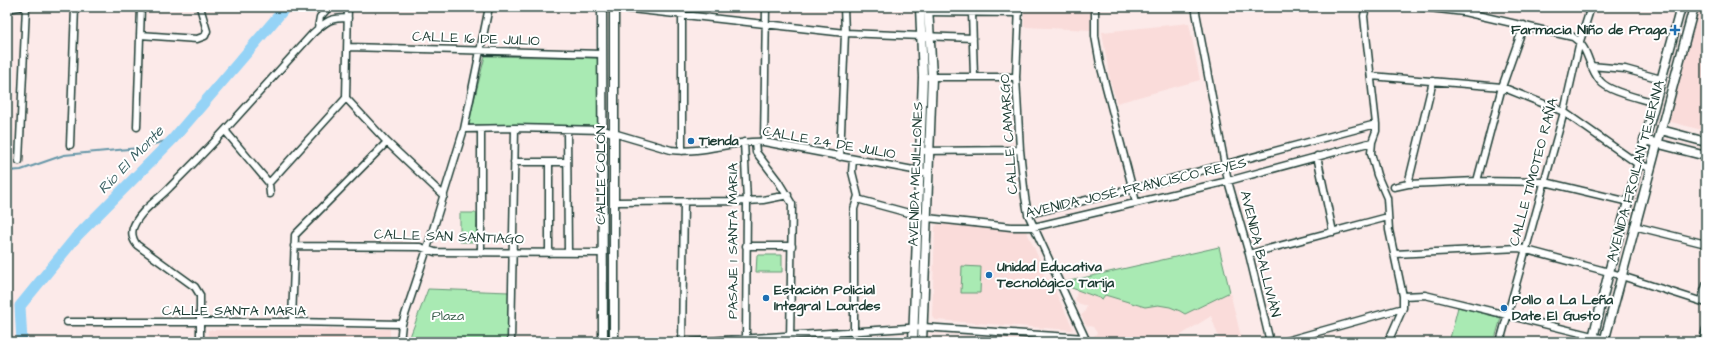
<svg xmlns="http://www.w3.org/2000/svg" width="1713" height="349" font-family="'Architects Daughter',sans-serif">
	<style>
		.built { fill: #fadcda }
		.green { fill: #a9eab3; stroke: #649474 }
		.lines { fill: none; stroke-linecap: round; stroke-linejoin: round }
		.stream { stroke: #6697a8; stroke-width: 2 }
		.river { stroke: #95d3f6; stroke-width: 11 }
		.street-casing { stroke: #1f3d34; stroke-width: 9 }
		.secondary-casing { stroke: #1f3d34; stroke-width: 11 }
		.street { stroke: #fff; stroke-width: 6 }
		.secondary { stroke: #fff; stroke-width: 8 }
		.poi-dot { fill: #1f6fb2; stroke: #fff; stroke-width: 1.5 }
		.labels { text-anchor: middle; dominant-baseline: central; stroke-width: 4; stroke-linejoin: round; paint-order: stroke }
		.poi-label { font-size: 14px; font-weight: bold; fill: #1f3d34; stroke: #fff; text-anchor: start }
		.street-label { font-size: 14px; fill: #1f3d34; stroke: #fff }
		.park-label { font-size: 14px; fill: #3b604d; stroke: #fff }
		.water-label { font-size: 15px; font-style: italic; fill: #3c6264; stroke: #fff }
	</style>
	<rect width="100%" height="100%" fill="#fceae9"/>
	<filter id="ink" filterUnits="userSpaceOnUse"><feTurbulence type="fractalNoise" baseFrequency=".025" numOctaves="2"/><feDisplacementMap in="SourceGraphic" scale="8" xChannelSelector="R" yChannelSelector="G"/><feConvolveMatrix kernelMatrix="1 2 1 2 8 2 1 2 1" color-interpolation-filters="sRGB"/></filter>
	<g filter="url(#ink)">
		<path class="built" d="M1024,7H1092V30L1024,27Z
			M1699,7H1706V131L1667,121Z
			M1189,23L1200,80L1117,103L1110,80L1102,32Z
			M938,224L1023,230L1027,232L1045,272L1043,273L1045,278L1049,279L1073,328L1072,330L936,320L932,317L935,227Z
			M1219,247L1242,341L1233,342L1219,338L1211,316L1181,335L1178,342H1094L1092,338L1097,333L1093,327L1086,325L1081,315L1084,313L1087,306L1075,302L1077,290L1069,287L1065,282Z
			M390,329V342H208V330Z"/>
		<path class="green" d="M485,56L598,58L600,127L468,125Z
			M460,213H477L476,242H460Z
			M1219,247L1230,292L1185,314L1180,311L1170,307L1158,305L1145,307L1105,295L1102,299L1069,287L1065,282Z
			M757,255H782V272H756Z
			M962,266L981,267L980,293H961Z
			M428,289L509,292L508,342H408Z
			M1458,307L1501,318L1494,342H1449Z"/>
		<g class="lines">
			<path class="stream" d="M7,171L21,170L64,155L139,148L173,139"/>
			<path class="river" d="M22,342L20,306L77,236L173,139L286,7"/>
			<defs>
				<path id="street" d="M348,7L346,98L387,142L444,196
					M613,7L845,33L973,38
					M682,7V151
					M1019,7L1016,77L1020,150L1025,197L1028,214L1087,342
					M1095,7V36L1100,64L1136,202
					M1195,7L1228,181L1249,254L1270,342
					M1366,7L1364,16L1365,26L1376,124V131L1372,142L1371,153L1377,175L1387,198L1389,230L1403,296V308L1388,342
					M1421,7L1464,12L1573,37C1590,48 1587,66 1600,81C1609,92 1640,98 1654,103
					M7,9L19,7
					M928,12L1019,13
					M972,13L974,76
					M318,28L320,17L329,7
					M140,35L197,39L205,36L207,31L200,7
					M348,47L602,54
					M1591,66L1625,69L1661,79
					M1371,76L1502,87L1564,112L1638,164L1650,168
					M928,77H1016
					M137,127L141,7
					M464,129L515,128L603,130L671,150C703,154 733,140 764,142L924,172
					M481,129V253
					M567,130L568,252
					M744,142L747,201L746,339
					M755,142L756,152L778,181L792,204L790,342
					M764,142L766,7
					M70,145L75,7
					M920,151L1020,150
					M1317,156L1333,232
					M840,157L845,33L844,7
					M853,159L852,172L858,196L854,209V342
					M19,161L26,7
					M514,162H566
					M549,163V253
					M1477,181L1502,87L1524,25
					M269,183L346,98
					M1408,184L1433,81
					M1394,187L1408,184L1477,181L1545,182L1629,202
					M270,194L269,183L227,133L226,129L313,33C327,21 329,18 348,18
					M857,199L927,218L1011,227H1034L1228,181L1372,142
					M614,202L747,201L763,200L788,195
					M1028,214L1133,189L1376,124
					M1634,226L1706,244
					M294,246L420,247L435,252L603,253
					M746,246H792
					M1249,254L1388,217
					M1394,254L1519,248L1609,272L1706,303
					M1403,296L1425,295L1605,339
					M1701,301L1706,285
					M67,322H292L402,324
					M292,322L295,235L387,142
					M200,342V295L195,287L137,245C133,240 131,235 133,228C139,211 158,200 170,187C189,168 208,149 226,129
					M400,342L402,324L427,249L464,129L489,7
					M511,342L515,128
					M682,342L684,202
					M692,342L923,327L1085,338
					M1282,342L1403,308
					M1500,342L1564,112L1580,41L1591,7
					M1703,342L1706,329"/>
				<path id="secondary" d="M602,7L603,342
					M614,7V342
					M1661,130L1706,142
					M1644,140L1706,156
					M913,342L923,77L920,7
					M922,342L932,77L928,7
					M1592,342L1609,272L1681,7
					M1604,342L1694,7"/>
			</defs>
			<use href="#street" class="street-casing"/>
			<use href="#secondary" class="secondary-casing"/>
			<use href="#street" class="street"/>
			<use href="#secondary" class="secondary"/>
		</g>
	</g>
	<g class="poi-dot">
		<path d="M1673 24h4v4h4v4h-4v4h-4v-4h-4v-4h4z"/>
		<circle cx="691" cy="141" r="4"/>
		<circle cx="989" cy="275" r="4"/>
		<circle cx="766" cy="298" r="4"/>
		<circle cx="1504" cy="308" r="4"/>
	</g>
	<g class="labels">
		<g class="poi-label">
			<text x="1667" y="30" text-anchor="end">Farmacia Niño de Praga</text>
			<text x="699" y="141">Tienda</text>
			<text x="997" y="267">Unidad Educativa<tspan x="997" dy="16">Tecnológico Tarija</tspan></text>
			<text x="774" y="290">Estación Policial<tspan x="774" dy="16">Integral Lourdes</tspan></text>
			<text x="1512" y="300">Pollo a La Leña<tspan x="1512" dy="16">Date El Gusto</tspan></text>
		</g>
		<g class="street-label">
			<text transform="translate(476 39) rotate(2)">CALLE 16 DE JULIO</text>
			<text transform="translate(1009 134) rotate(-94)">CALLE CAMARGO</text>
			<text transform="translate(829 143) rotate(10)">CALLE 24 DE JULIO</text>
			<text transform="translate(1636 171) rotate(-75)">AVENIDA FROILAN TEJERINA</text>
			<text transform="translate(1534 172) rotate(-75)">CALLE TIMOTEO RAÑA</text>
			<text transform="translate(916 174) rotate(-88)">AVENIDA MEJILLONES</text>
			<text transform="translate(601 175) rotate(-90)">CALLE COLÓN</text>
			<text transform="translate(1136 188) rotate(-13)">AVENIDA JOSÉ FRANCISCO REYES</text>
			<text transform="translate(449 237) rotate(2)">CALLE SAN SANTIAGO</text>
			<text transform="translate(733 241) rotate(-90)">PASAJE 1 SANTA MARIA</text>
			<text transform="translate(1260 254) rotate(76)">AVENIDA BALLIVIÁN</text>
			<text x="234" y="311">CALLE SANTA MARIA</text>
		</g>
		<g class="park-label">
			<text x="448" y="316">Plaza</text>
		</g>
		<g class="water-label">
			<text transform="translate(131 160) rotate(-46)">Río El Monte</text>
		</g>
	</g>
	<rect width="1713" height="349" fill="none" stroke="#fff" stroke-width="24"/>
	<rect x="12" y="12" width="1689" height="325" fill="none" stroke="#1f3d34" stroke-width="1.5" filter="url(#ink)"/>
</svg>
